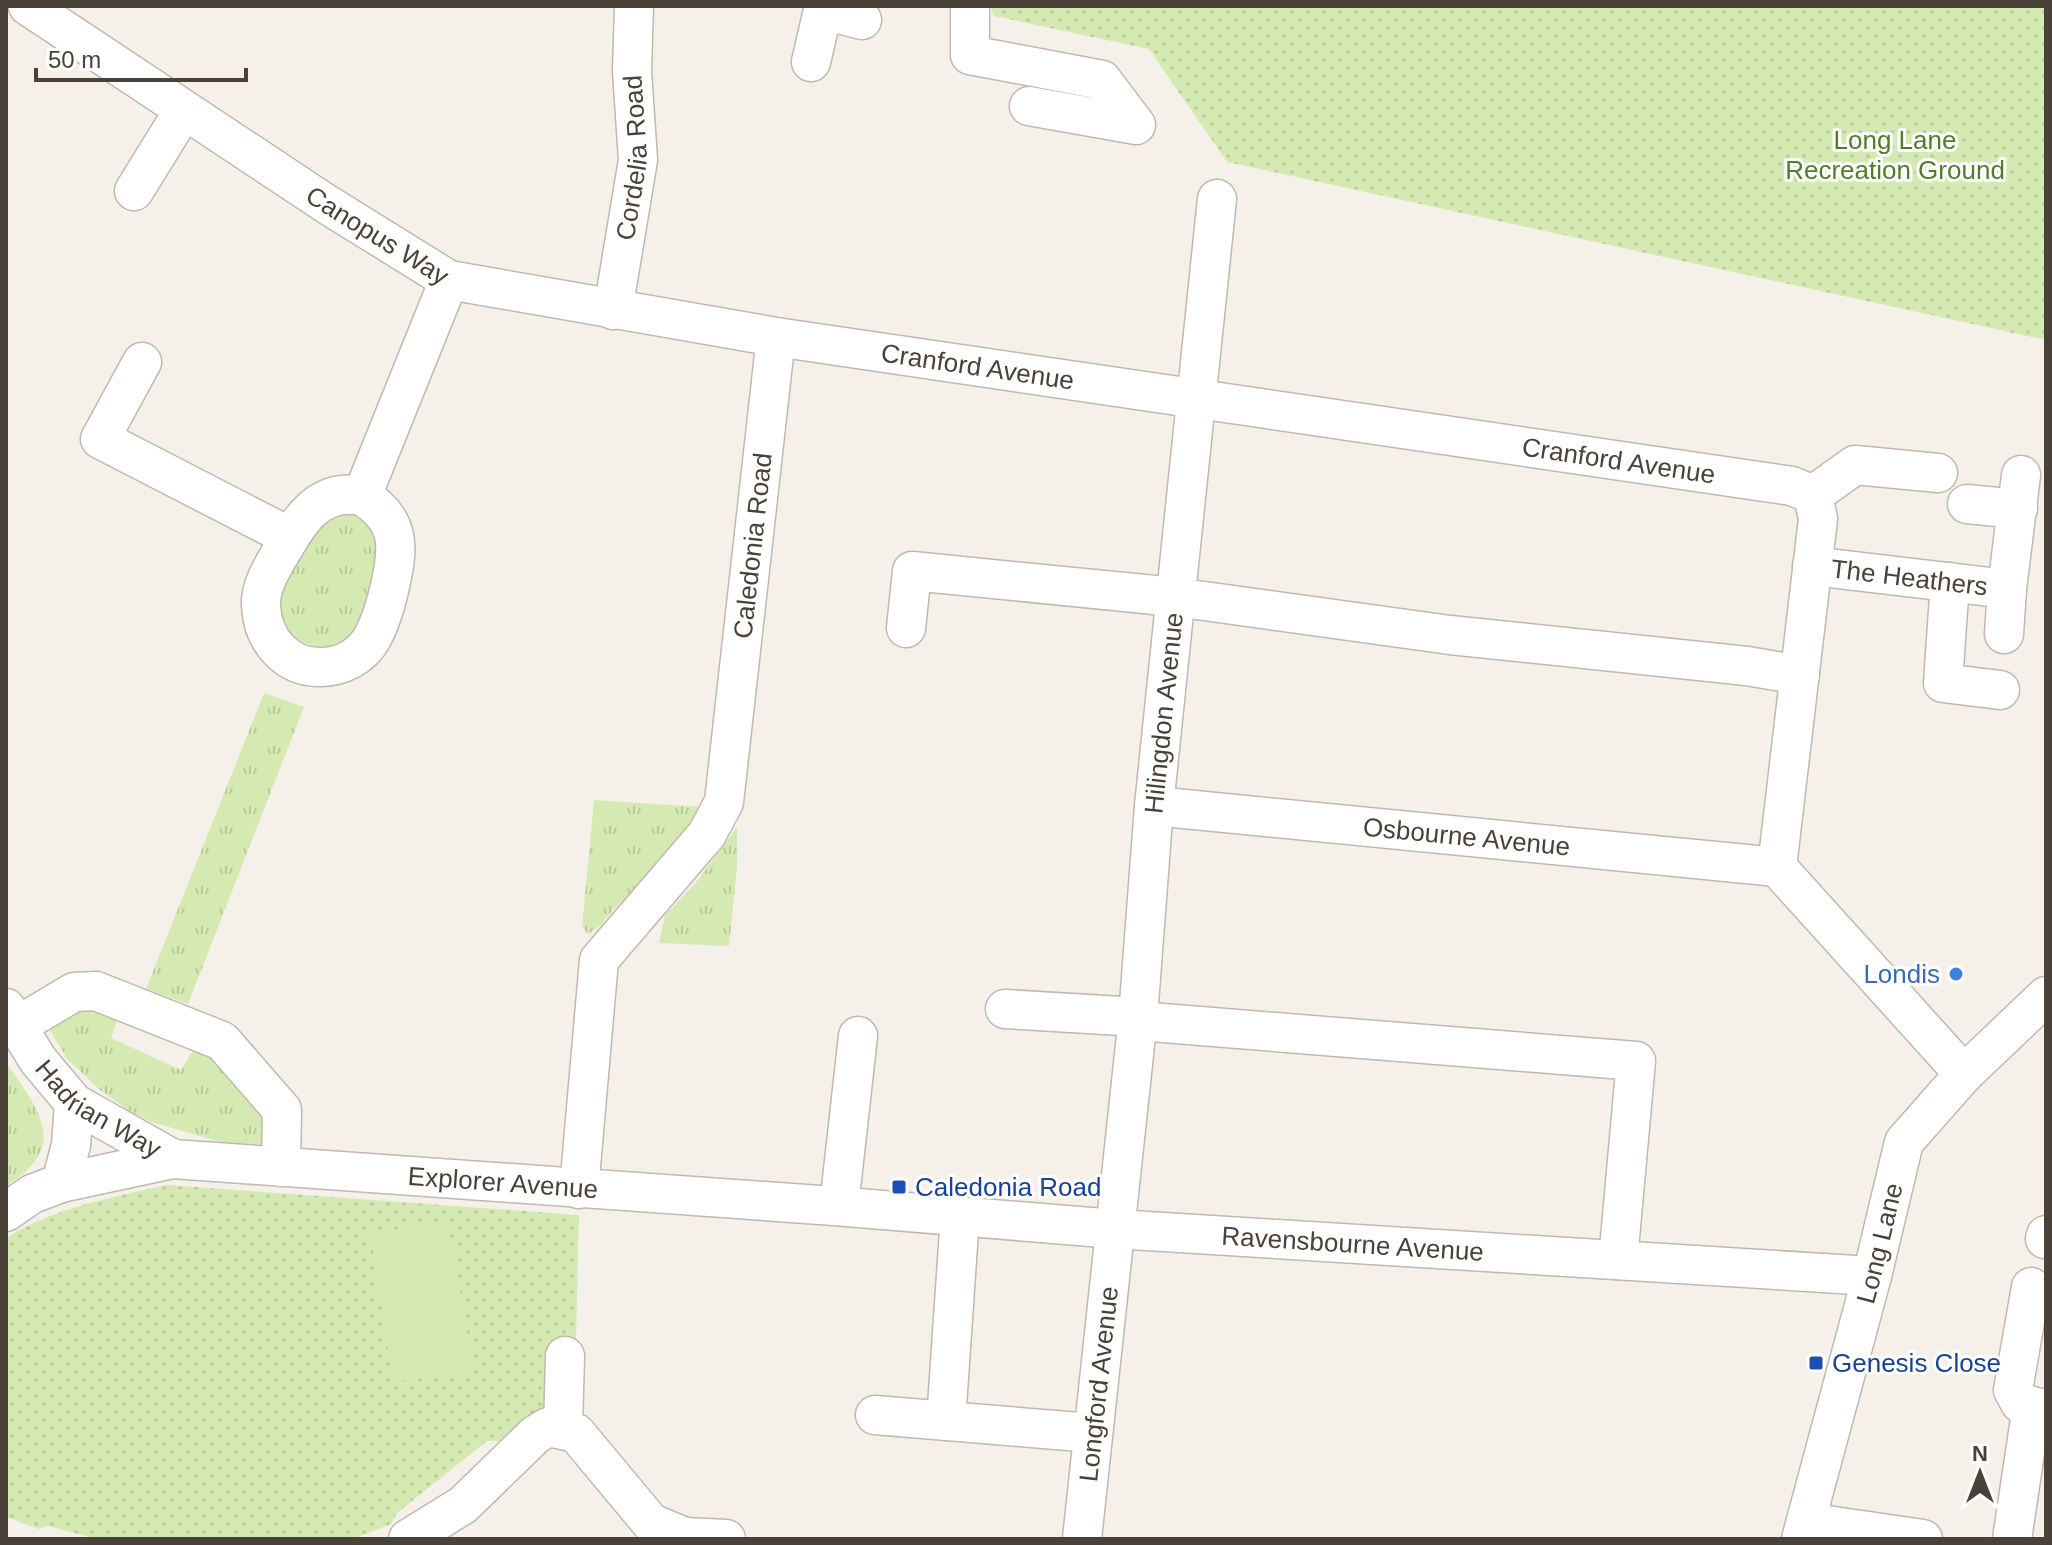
<svg xmlns="http://www.w3.org/2000/svg" width="2052" height="1545" font-family="Helvetica,sans-serif">
	<style>
		.grass { fill: url(#grass-tufts) }
		.park { fill: url(#park-dots) }
		.pitch { fill: #d5eab3 }
		.lines { fill: none; stroke-linecap: round; stroke-linejoin: round }
		.minor-casing { stroke: #c1b9ad; stroke-width: 41 }
		.minor { stroke: #fff; stroke-width: 38 }
		.shop-dot { fill: #3f7fe0; stroke: #fff; stroke-width: 3 }
		.transit-dot { fill: #1a4fb4; stroke: #fff; stroke-width: 3 }
		.labels { text-anchor: middle; dominant-baseline: central; stroke-width: 6; stroke-linejoin: round; paint-order: stroke }
		.park-label { font-size: 26px; fill: #4f7e29; stroke: #fff }
		.street-label { font-size: 26px; fill: #4a4238; stroke: #fff }
		.shop-label { font-size: 26px; fill: #366cbe; stroke: #fff; text-anchor: end }
		.transit-label { font-size: 26px; fill: #164399; stroke: #fff; text-anchor: start }
	</style>
	<defs>
		<pattern id="grass-tufts" width="24" height="20" patternUnits="userSpaceOnUse" patternTransform="scale(2)"><rect width="24" height="20" fill="#d5eab3"/><path d="M3 7l-1-3M5 7V3M7 7l1-3M15 17l-1-3M17 17v-4M19 17l1-3" fill="none" stroke="#b8ca9b"/></pattern>
		<pattern id="park-dots" width="8" height="8" patternUnits="userSpaceOnUse" patternTransform="scale(2)"><rect width="8" height="8" fill="#d5eab3"/><path d="M2 2h.1M6 6h.1" fill="none" stroke="#b8ca9b" stroke-width="1.8" stroke-linecap="round"/></pattern>
	</defs>
	<rect width="100%" height="100%" fill="#f5f1ea"/>
	<path class="grass" d="M362,505L384,542L362,627L344,646L323,649L288,637L277,613L280,577L334,508Z
		M264,693L304,707L188,1004L146,989Z
		M594,800L700,807L697,821L646,879L612,911L600,926L588,934L582,927Z
		M737,827V867L729,946L659,943L665,915L694,885Z
		M75,1005L118,1017L111,1038L181,1070L195,1047L214,1059L268,1113L264,1144L224,1143L151,1122L128,1110L100,1090L67,1059L47,1025Z
		M6,1062C39,1111 71,1145 6,1186Z"/>
	<path class="park" d="M990,6H2046V340L1227,162L1149,49L994,16Z
		M167,1185L579,1215L576,1338L554,1350L549,1403L501,1441H487L397,1513L391,1524L353,1539H96L48,1526L38,1529L6,1517V1238C53,1208 113,1197 167,1185Z"/>
	<path class="pitch" d="M448,1221L474,1372L393,1382L370,1233Z"/>
	<g class="lines">
		<defs>
			<g id="minor">
				<path id="s1" d="M28,6L328,205L449,280L776,337L1792,486L1813,495L1818,519L1777,867L1964,1074"/>
				<path d="M970,6V55L1102,80L1136,125L1029,106"/>
				<path d="M823,10L862,20"/>
				<path d="M811,62L824,6"/>
				<path d="M134,191L184,110"/>
				<path id="s2" d="M613,310L638,160L632,71L634,6"/>
				<path d="M142,362L100,439L290,537"/>
				<path d="M1813,495L1855,465L1938,473"/>
				<path d="M362,496C319,487 299,521 280,554C272,568 260,587 261,605C262,639 286,668 321,667C342,667 362,656 372,638C381,622 386,604 390,586C399,547 401,520 362,496L449,280"/>
				<path d="M1967,504L2018,509"/>
				<path id="s3" d="M1812,566L2007,589L2021,475"/>
				<path d="M1950,582L1943,683L2000,690"/>
				<path d="M906,628L912,571L1175,597L1450,635L1747,666L1800,675"/>
				<path d="M2004,634L2007,589"/>
				<path id="s4" d="M1154,806L1777,867"/>
				<path id="s5" d="M6,1008L38,1060L74,1103L173,1159"/>
				<path d="M1005,1009L1138,1017"/>
				<path d="M1138,1021L1636,1061L1618,1260"/>
				<path d="M17,1026L74,992L96,991L222,1041L282,1110L281,1167"/>
				<path d="M61,1183L71,1145L74,1103"/>
				<path id="s6" d="M579,1189L599,960L707,834L724,802L776,337"/>
				<path d="M839,1206L858,1036"/>
				<path id="s7" d="M6,1212L32,1194L61,1183L173,1159L834,1206L1115,1229L1872,1276"/>
				<path d="M2045,1239L2046,1235"/>
				<path d="M2031,1287L2013,1390L2020,1403L2032,1406"/>
				<path d="M875,1415L1092,1433"/>
				<path d="M946,1421L960,1216"/>
				<path d="M563,1429L565,1356"/>
				<path d="M1806,1522L1923,1539"/>
				<path d="M408,1539L463,1505L535,1435L548,1427L576,1433L651,1523L685,1537L726,1539"/>
				<path id="s8" d="M1082,1539L1138,1017L1154,806L1217,199"/>
				<path id="s9" d="M1801,1539L1872,1276L1904,1142L1964,1074L2046,996"/>
				<path d="M2012,1539L2032,1406L2046,1409"/>
			</g>
		</defs>
		<use href="#minor" class="minor-casing"/>
		<use href="#minor" class="minor"/>
	</g>
	<circle class="shop-dot" cx="1956" cy="974" r="8"/>
	<g class="transit-dot">
		<rect x="891" y="1179" width="16" height="16" rx="4"/>
		<rect x="1808" y="1355" width="16" height="16" rx="4"/>
	</g>
	<g class="labels">
		<g class="park-label">
			<text x="1895" y="140">Long Lane<tspan x="1895" dy="30">Recreation Ground</tspan></text>
		</g>
		<g class="street-label">
			<text stroke="none"><textPath href="#s2" startOffset="154">Cordelia Road</textPath></text>
			<text stroke="none"><textPath href="#s1" startOffset="418">Canopus Way</textPath></text>
			<text stroke="none"><textPath href="#s1" startOffset="1038">Cranford Avenue</textPath></text>
			<text stroke="none"><textPath href="#s1" startOffset="1686">Cranford Avenue</textPath></text>
			<text stroke="none"><textPath href="#s6" startOffset="690">Caledonia Road</textPath></text>
			<text stroke="none"><textPath href="#s3" startOffset="98">The Heathers</textPath></text>
			<text stroke="none"><textPath href="#s8" startOffset="830">Hilingdon Avenue</textPath></text>
			<text stroke="none"><textPath href="#s4" startOffset="314">Osbourne Avenue</textPath></text>
			<text stroke="none"><textPath href="#s5" startOffset="140">Hadrian Way</textPath></text>
			<text stroke="none"><textPath href="#s7" startOffset="508">Explorer Avenue</textPath></text>
			<text stroke="none"><textPath href="#s9" startOffset="306">Long Lane</textPath></text>
			<text stroke="none"><textPath href="#s7" startOffset="1360">Ravensbourne Avenue</textPath></text>
			<text stroke="none"><textPath href="#s8" startOffset="156">Longford Avenue</textPath></text>
		</g>
		<g class="shop-label">
			<text x="1940" y="974">Londis</text>
		</g>
		<g class="transit-label">
			<text x="915" y="1187">Caledonia Road</text>
			<text x="1832" y="1363">Genesis Close</text>
		</g>
	</g>
	<rect width="2052" height="1545" fill="none" stroke="#4a4238" stroke-width="16"/>
	<g transform="translate(1980 1473)" stroke="#ffffff" stroke-width="6" paint-order="stroke">
	<path d="M0-6L14 30L0 20L-14 30Z" fill="#4a4238"/>
	<text y="-12" font-size="22" font-weight="bold" text-anchor="middle" fill="#4a4238">N</text>
	</g>
	<path d="M36 68v12h210v-12" fill="none" stroke="#4a4238" stroke-width="4"/>
	<text x="48" y="68" font-size="24" fill="#4a4238" stroke="#ffffff" stroke-width="6" paint-order="stroke">50 m</text>
</svg>
